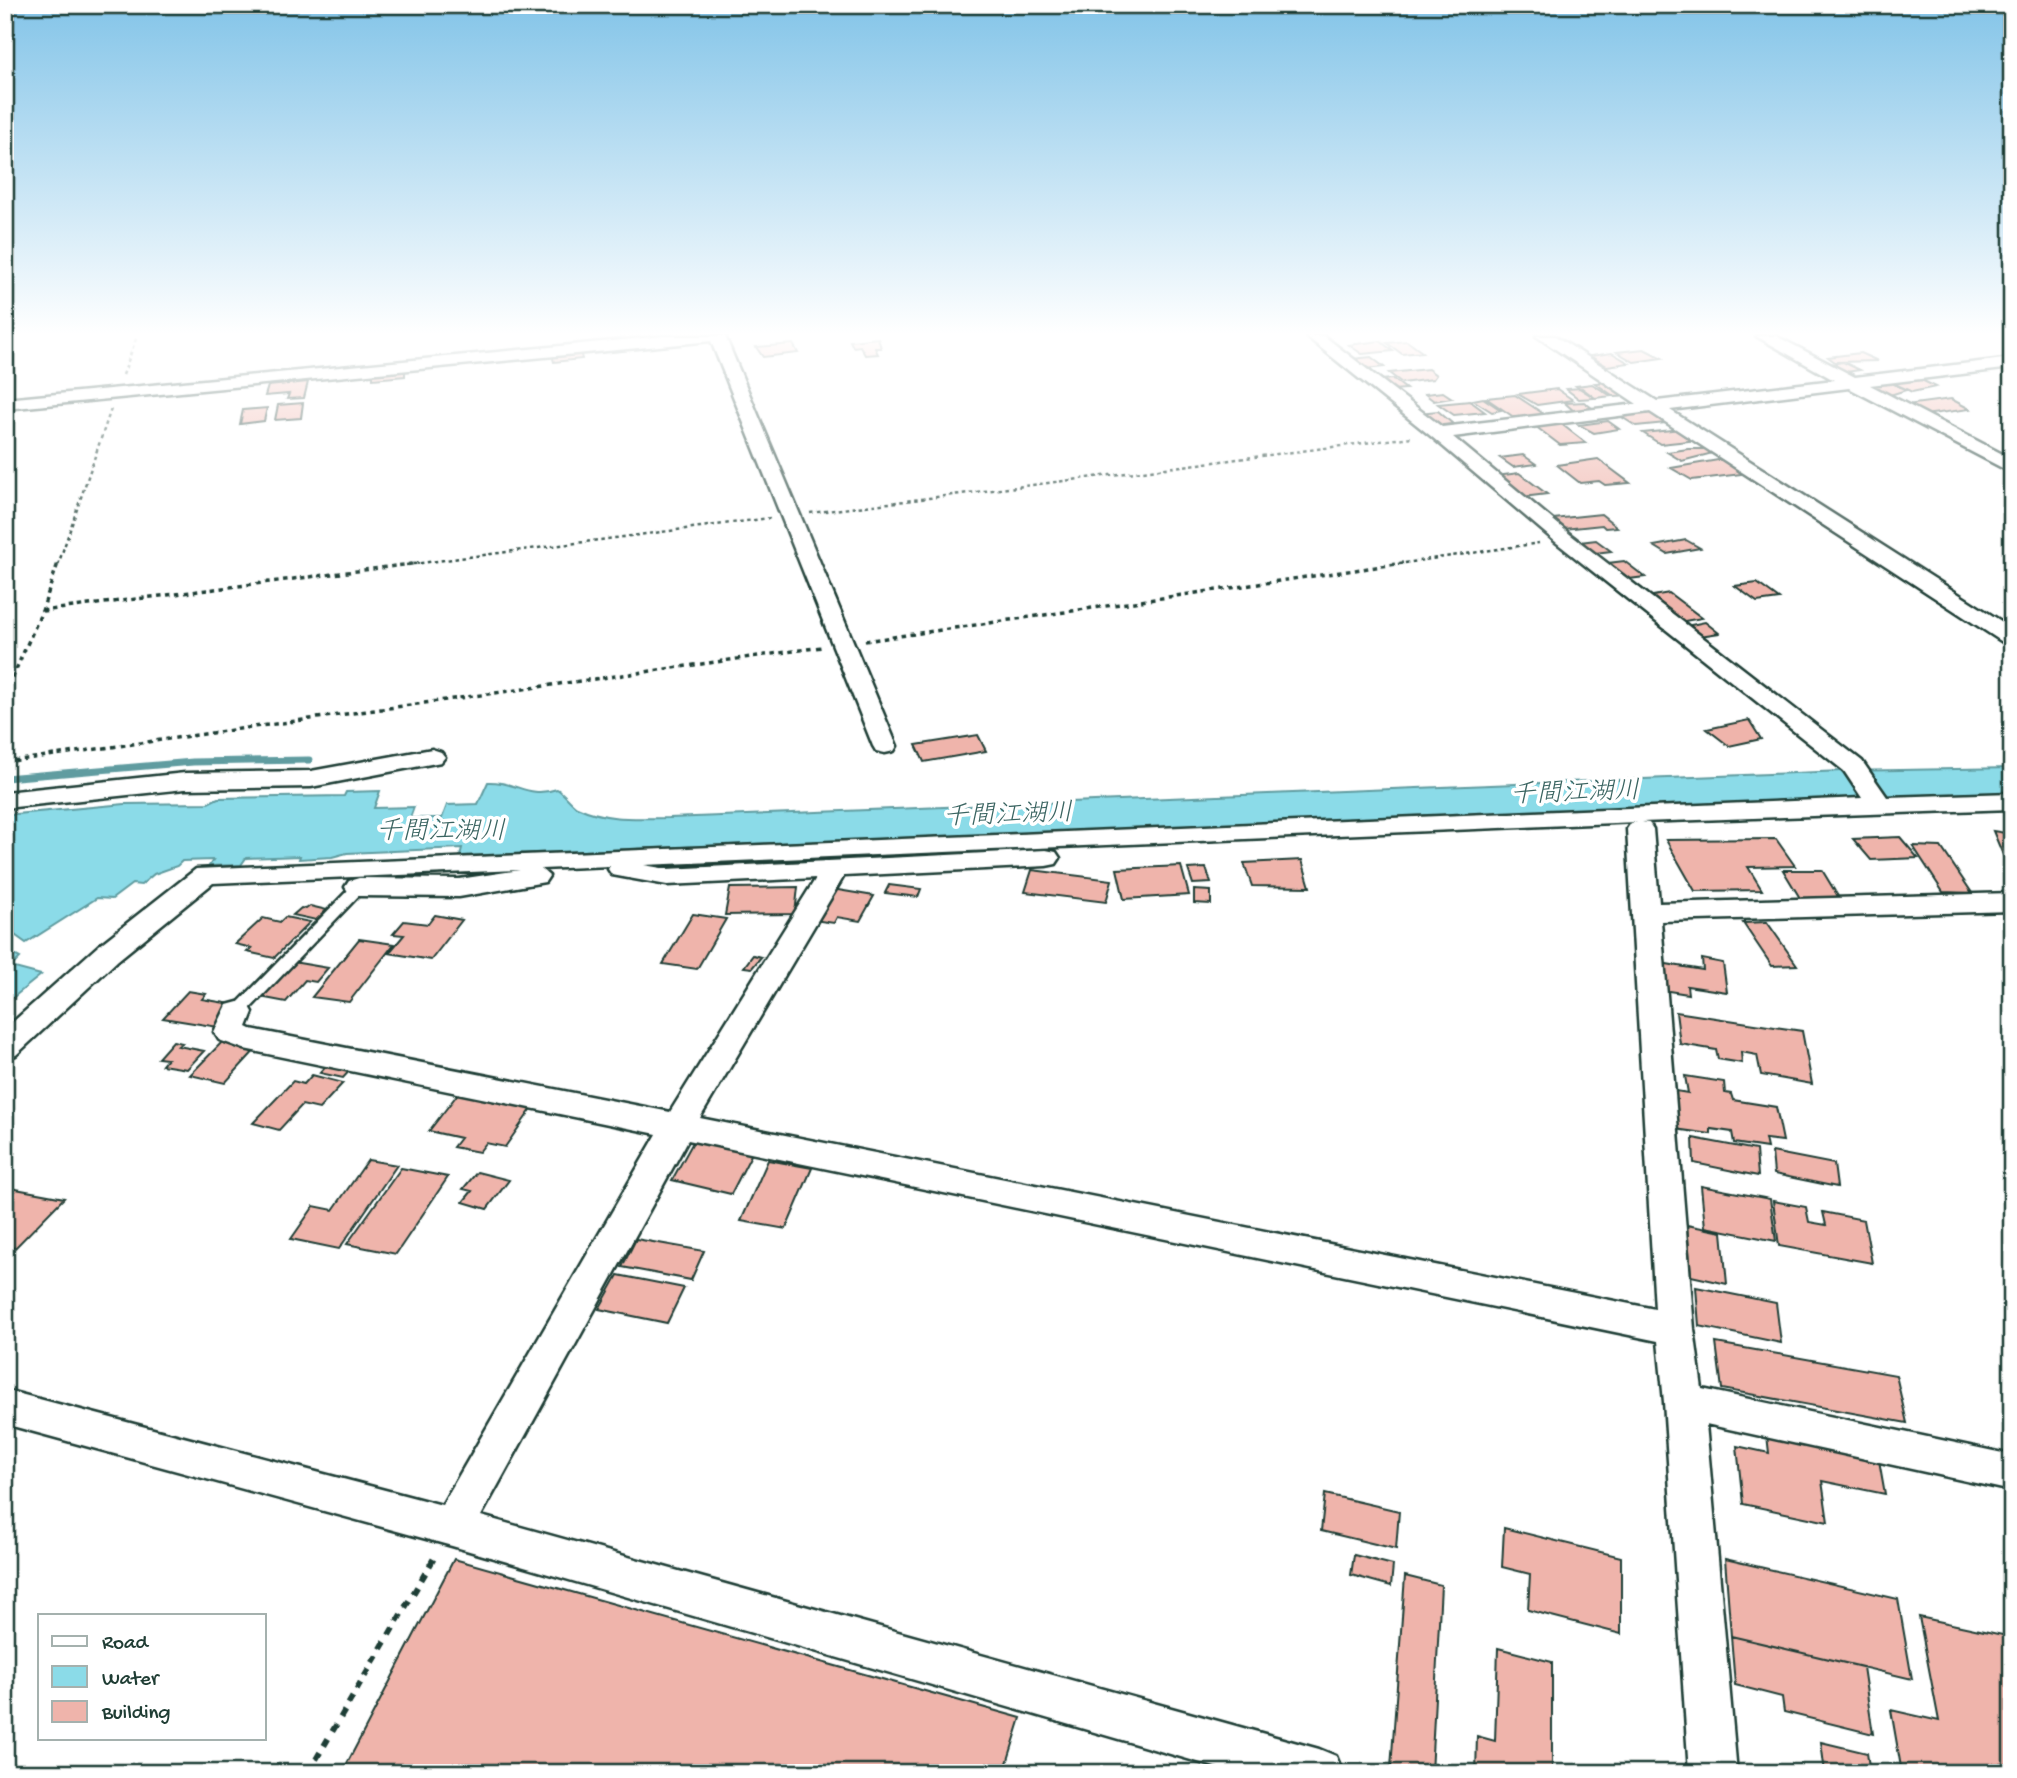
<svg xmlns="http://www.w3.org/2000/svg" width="2017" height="1778" font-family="'Gochi Hand','Klee One',sans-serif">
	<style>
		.water { fill: #8bdbe8; stroke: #609ca0; stroke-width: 2 }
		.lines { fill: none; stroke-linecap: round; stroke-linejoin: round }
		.stream { stroke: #609ca0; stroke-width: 7 }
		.building { fill: #efb4ab; stroke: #1f3d34; stroke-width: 2 }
		.service-casing { stroke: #1f3d34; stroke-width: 5 }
		.minor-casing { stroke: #1f3d34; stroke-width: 5 }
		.path-far2 { stroke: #1f3d34; stroke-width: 2.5; stroke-dasharray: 3.5 3.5; stroke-linecap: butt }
		.path-far1 { stroke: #1f3d34; stroke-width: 3.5; stroke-dasharray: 4.5 4.5; stroke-linecap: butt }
		.path { stroke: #1f3d34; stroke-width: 6; stroke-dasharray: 8 8; stroke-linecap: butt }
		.service { fill: #fff; fill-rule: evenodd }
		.minor { fill: #fff; fill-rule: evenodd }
		.labels { text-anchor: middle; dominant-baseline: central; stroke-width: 7; stroke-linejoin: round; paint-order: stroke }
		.water-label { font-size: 26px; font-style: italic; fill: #3a6461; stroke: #fff }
	</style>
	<rect width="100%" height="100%" fill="#fff"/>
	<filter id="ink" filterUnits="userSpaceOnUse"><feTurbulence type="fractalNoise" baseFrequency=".0143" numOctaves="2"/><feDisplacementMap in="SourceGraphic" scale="14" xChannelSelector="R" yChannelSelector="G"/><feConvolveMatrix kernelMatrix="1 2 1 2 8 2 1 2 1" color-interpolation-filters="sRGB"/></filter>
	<g filter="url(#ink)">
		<path class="water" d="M2012,768V793L460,856L462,848L347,853L332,857L299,859L300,856L246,858L241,865L209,866L213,860L182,861L177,866L154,874L141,885L132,884L112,899L97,898L26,943L5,928V815L125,804L208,803L218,798L344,796L346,792L380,791L374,808L414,807L410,818H442L447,805L478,804L488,782C517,781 527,799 557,789C565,794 570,803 577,807C607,821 636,818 669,818L1843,771Z
			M5,950L20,958L11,967L41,975L5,1004Z"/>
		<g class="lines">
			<path class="stream" d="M5,778L193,762L309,760"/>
		</g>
		<path class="building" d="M878,338L881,348H875L878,354L865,355L860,346L853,347L850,341Z
			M1380,341L1393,351L1362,354L1349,345Z
			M1407,341L1422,352L1402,354L1387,343Z
			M793,344L798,353L763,357L756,347Z
			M1644,349L1662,358L1634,362L1617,352Z
			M580,352L582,359L554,362L552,355Z
			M1612,353L1629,363L1607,366L1590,356Z
			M1860,353L1878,361L1835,362L1828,357Z
			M1371,357L1384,367L1365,369L1352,359Z
			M1843,362L1860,370L1846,372L1830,364Z
			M1428,369L1436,375L1433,379L1402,383L1389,373Z
			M405,370V376L373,379V371Z
			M1915,377L1936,387L1912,392L1889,381Z
			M1393,379L1406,389L1392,390L1379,380Z
			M308,382L304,398L287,399L289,394L265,396L268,386Z
			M1610,382L1633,396L1615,397L1595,383Z
			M1892,383L1906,390L1887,396L1868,386Z
			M1592,384L1611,396L1595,398L1576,386Z
			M1582,388L1595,398L1579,399L1566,389Z
			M1557,389L1573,400L1537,405L1518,394Z
			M1443,392L1452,398L1434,401L1425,394Z
			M1515,395L1547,416L1518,420L1486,398Z
			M1483,398L1501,410L1492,412L1473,400Z
			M1951,399L1970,409L1924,415L1906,405Z
			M1470,401L1485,412L1454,415L1438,404Z
			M1584,402L1596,411L1575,412L1565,403Z
			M303,403L301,418L275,420L278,405Z
			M267,408L264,421L240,424L243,410Z
			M1438,411L1453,424L1433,426L1418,413Z
			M1651,412L1666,423L1636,426L1620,416Z
			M1608,421L1619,429L1594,433L1579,425Z
			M1560,423L1586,443L1560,445L1535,426Z
			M1681,429L1698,440L1660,444L1643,433Z
			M1688,449H1706L1713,453L1682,461L1667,452Z
			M1523,455L1536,464L1513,467L1500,458Z
			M1598,459L1630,483L1605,485L1599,481L1580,483L1557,465Z
			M1724,459L1750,473L1692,480L1671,468Z
			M1519,473L1547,494L1523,497L1496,476Z
			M1601,514L1617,527L1605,528L1602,525L1564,529L1553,519Z
			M1596,540L1611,551L1595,553L1580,542Z
			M1686,540L1700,548L1667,554L1654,546Z
			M1624,561L1645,577L1629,579L1608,563Z
			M1757,583L1779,599L1757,602L1735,586Z
			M1669,593L1702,618L1679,622L1647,597Z
			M1705,622L1719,633L1700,636L1686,626Z
			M1749,720L1761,739L1729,746L1707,729Z
			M978,735L986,751L924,762L916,745Z
			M1993,831L2012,834V874H2011Z
			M1900,837L1918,858L1871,860L1853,839Z
			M1776,839L1795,866L1748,867L1762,890L1695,891L1666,840Z
			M1913,846L1941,847L1972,893L1943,892Z
			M1302,860L1310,887L1252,886L1244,863Z
			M1181,866L1189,895L1124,899L1117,869Z
			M1206,868L1211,883L1193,884L1188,869Z
			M1032,870L1112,880L1106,902L1025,892Z
			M1783,870H1822L1842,903H1803Z
			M889,885L921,889L918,897L885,893Z
			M798,887L795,914L725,915L730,888Z
			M832,889L874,896L860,921L837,917L834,923L813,920Z
			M1194,890L1211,891V904L1194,903Z
			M310,906L327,910L316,920L293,915L301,908L306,909Z
			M693,914L726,919L697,969L663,964Z
			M435,915L462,920L431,960L389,953L404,935L393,934L404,921L428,924Z
			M285,917L310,922L274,958L247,952L252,948L235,944L263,918L280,922Z
			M1767,922L1797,965L1772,966L1743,923Z
			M359,939L394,944L349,1002L312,997Z
			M753,955L761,957L752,968L744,967Z
			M1702,959L1723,963L1727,992L1687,986L1688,994L1662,990L1660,963L1703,970Z
			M287,961L328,968L316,982L305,980L286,1002L255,996Z
			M188,991L206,994L202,999L237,1005L218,1027L163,1018Z
			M1676,1012L1802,1031L1812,1084L1761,1075L1757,1055L1741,1052L1742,1063L1718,1059L1716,1050L1680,1044Z
			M173,1041L182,1043L178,1046L204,1051L187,1069L162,1065L167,1059L158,1058Z
			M223,1041L257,1048L225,1083L190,1075Z
			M331,1061L353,1067L343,1078L320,1073Z
			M312,1075L343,1083L319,1109L302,1105L279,1130L253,1123L293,1081L304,1084Z
			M1685,1076L1724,1082L1725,1093L1731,1094L1733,1100L1776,1107L1783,1141L1765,1139L1767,1148L1734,1143L1732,1132L1711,1129V1134L1675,1129L1670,1090L1688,1093Z
			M460,1091L533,1107L505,1147L486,1143L479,1152L453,1147L460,1138L429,1131Z
			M1693,1138L1756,1150L1758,1176L1694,1163Z
			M693,1142L752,1153L731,1194L672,1180Z
			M1772,1152L1834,1164L1837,1187L1774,1174Z
			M368,1160L397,1165L339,1249L291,1239L314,1206L333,1210Z
			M768,1160L812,1168L786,1229L741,1221Z
			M401,1168L448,1177L396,1254L347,1244Z
			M477,1172L509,1180L487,1209L463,1202L472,1191L463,1189Z
			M1701,1186L1770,1199L1776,1241L1705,1227Z
			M5,1187L64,1198L15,1248L5,1246Z
			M1773,1201L1806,1207L1809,1222L1826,1225L1823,1212L1864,1220L1872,1263L1779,1246Z
			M1687,1225L1722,1232L1727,1284L1691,1276Z
			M636,1239L704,1251L691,1280L622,1267Z
			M618,1275L684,1288L667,1323L599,1309Z
			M1696,1287L1776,1303L1781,1343L1699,1326Z
			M1716,1343L1896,1375L1907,1423L1722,1389Z
			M1766,1426L1877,1449L1885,1494L1822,1481L1828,1522L1743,1504L1737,1446L1769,1453Z
			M1325,1494L1399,1511L1396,1549L1321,1531Z
			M1504,1528L1621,1557V1634L1528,1610L1530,1574L1502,1567Z
			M1354,1555L1393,1565L1391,1586L1351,1575Z
			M454,1559L1021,1718L1004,1773H342Z
			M1725,1559L1898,1599L1912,1679L1731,1636Z
			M1405,1576L1441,1585L1431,1773H1411L1391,1768Z
			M1919,1617L2012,1637V1773H1902L1891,1710L1939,1721Z
			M1731,1636L1863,1667L1873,1734L1784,1712L1782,1697L1735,1685Z
			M1498,1648L1552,1662V1773H1476L1477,1736L1495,1741Z
			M1821,1742L1867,1753L1870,1773H1825Z"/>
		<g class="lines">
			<defs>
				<path id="service" d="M359,883L366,887L364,890L243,1016H233L230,1012L233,1008L354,884Z"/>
				<path id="minor" d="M664,336H725L897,746L894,751L885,753L876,751L873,746L711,341L5,409V399Z
					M1306,336H1324L1442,427L1637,404L1536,336H1555L1657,401L1834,380L1756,336H1776L1855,377L2012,358V368L1870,385L2012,459V473L1849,388L1670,410L2012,628V645L2004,643L1650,412L1453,437L1571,535L1862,761L1887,797L2012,793V809L1642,822L1649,823L1653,829L1659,903L2012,893V911L1661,921L1694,1329L1702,1389L2012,1455V1491L1706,1424L1737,1773H1689L1664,1402L1658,1341L688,1140L481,1516L1319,1749L1336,1756L1343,1773H1236L452,1546L5,1424V1390L442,1505L657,1134L244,1049L219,1040L214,1032L227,1005L238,1002L249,1005L253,1012L247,1027L251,1029L670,1112L816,878L667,885L612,875L608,869L610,866L541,869L549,876L545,882L459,897L359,896L349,893L345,887L349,881L359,878L459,879L520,870L213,883L118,960L16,1055L5,1058V1029L98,946L196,869L1862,798L1844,771L1557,543L1432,437ZM1637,822L1631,823L1627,829L1655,1309L700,1118L844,876L1046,866L1056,864L1060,858L1056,852L1046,850L667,869L644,865Z
					M432,749L441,752L445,757L441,762L311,787L185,789L5,808V792L185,773L311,771Z"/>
			</defs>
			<use href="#service" class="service-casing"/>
			<use href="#minor" class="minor-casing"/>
			<path class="path-far2" d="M123,375L137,336
				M810,513L1412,437
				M58,565L111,409
				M406,565L770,518
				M1391,565L1539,543"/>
			<path class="path-far1" d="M42,611L419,563
				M865,641L1403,563
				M5,694L42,611L58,563
				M5,762L822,647"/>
			<path class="path" d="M308,1773L437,1553"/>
			<use href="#service" class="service"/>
			<use href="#minor" class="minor"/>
		</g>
	</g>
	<linearGradient id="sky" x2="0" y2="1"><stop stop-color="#83c4e8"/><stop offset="0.57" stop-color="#fff"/><stop offset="1" stop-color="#fff" stop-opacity="0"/></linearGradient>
	<rect width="2017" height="585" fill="url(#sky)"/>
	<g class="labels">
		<g class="water-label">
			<text transform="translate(1575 795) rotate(-2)">千間江湖川</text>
			<text transform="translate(1008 817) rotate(-2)">千間江湖川</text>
			<text x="441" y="833">千間江湖川</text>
		</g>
	</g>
	<rect width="2017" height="1778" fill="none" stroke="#fff" stroke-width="28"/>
	<rect x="14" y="14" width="1989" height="1750" fill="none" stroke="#1f3d34" stroke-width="2.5" filter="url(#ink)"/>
	<rect x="38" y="1614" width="228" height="126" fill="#ffffff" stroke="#a5b1ae" stroke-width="2"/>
	<rect x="52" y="1636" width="35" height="10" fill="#ffffff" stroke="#a5b1ae" stroke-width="2"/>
	<text x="102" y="1648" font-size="21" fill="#1f3d34">Road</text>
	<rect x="52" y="1666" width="35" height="21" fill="#8bdbe8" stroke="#a5b1ae" stroke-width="2"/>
	<text x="102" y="1684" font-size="21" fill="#1f3d34">Water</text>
	<rect x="52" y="1701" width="35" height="21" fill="#efb4ab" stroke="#a5b1ae" stroke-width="2"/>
	<text x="102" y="1718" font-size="21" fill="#1f3d34">Building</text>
</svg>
